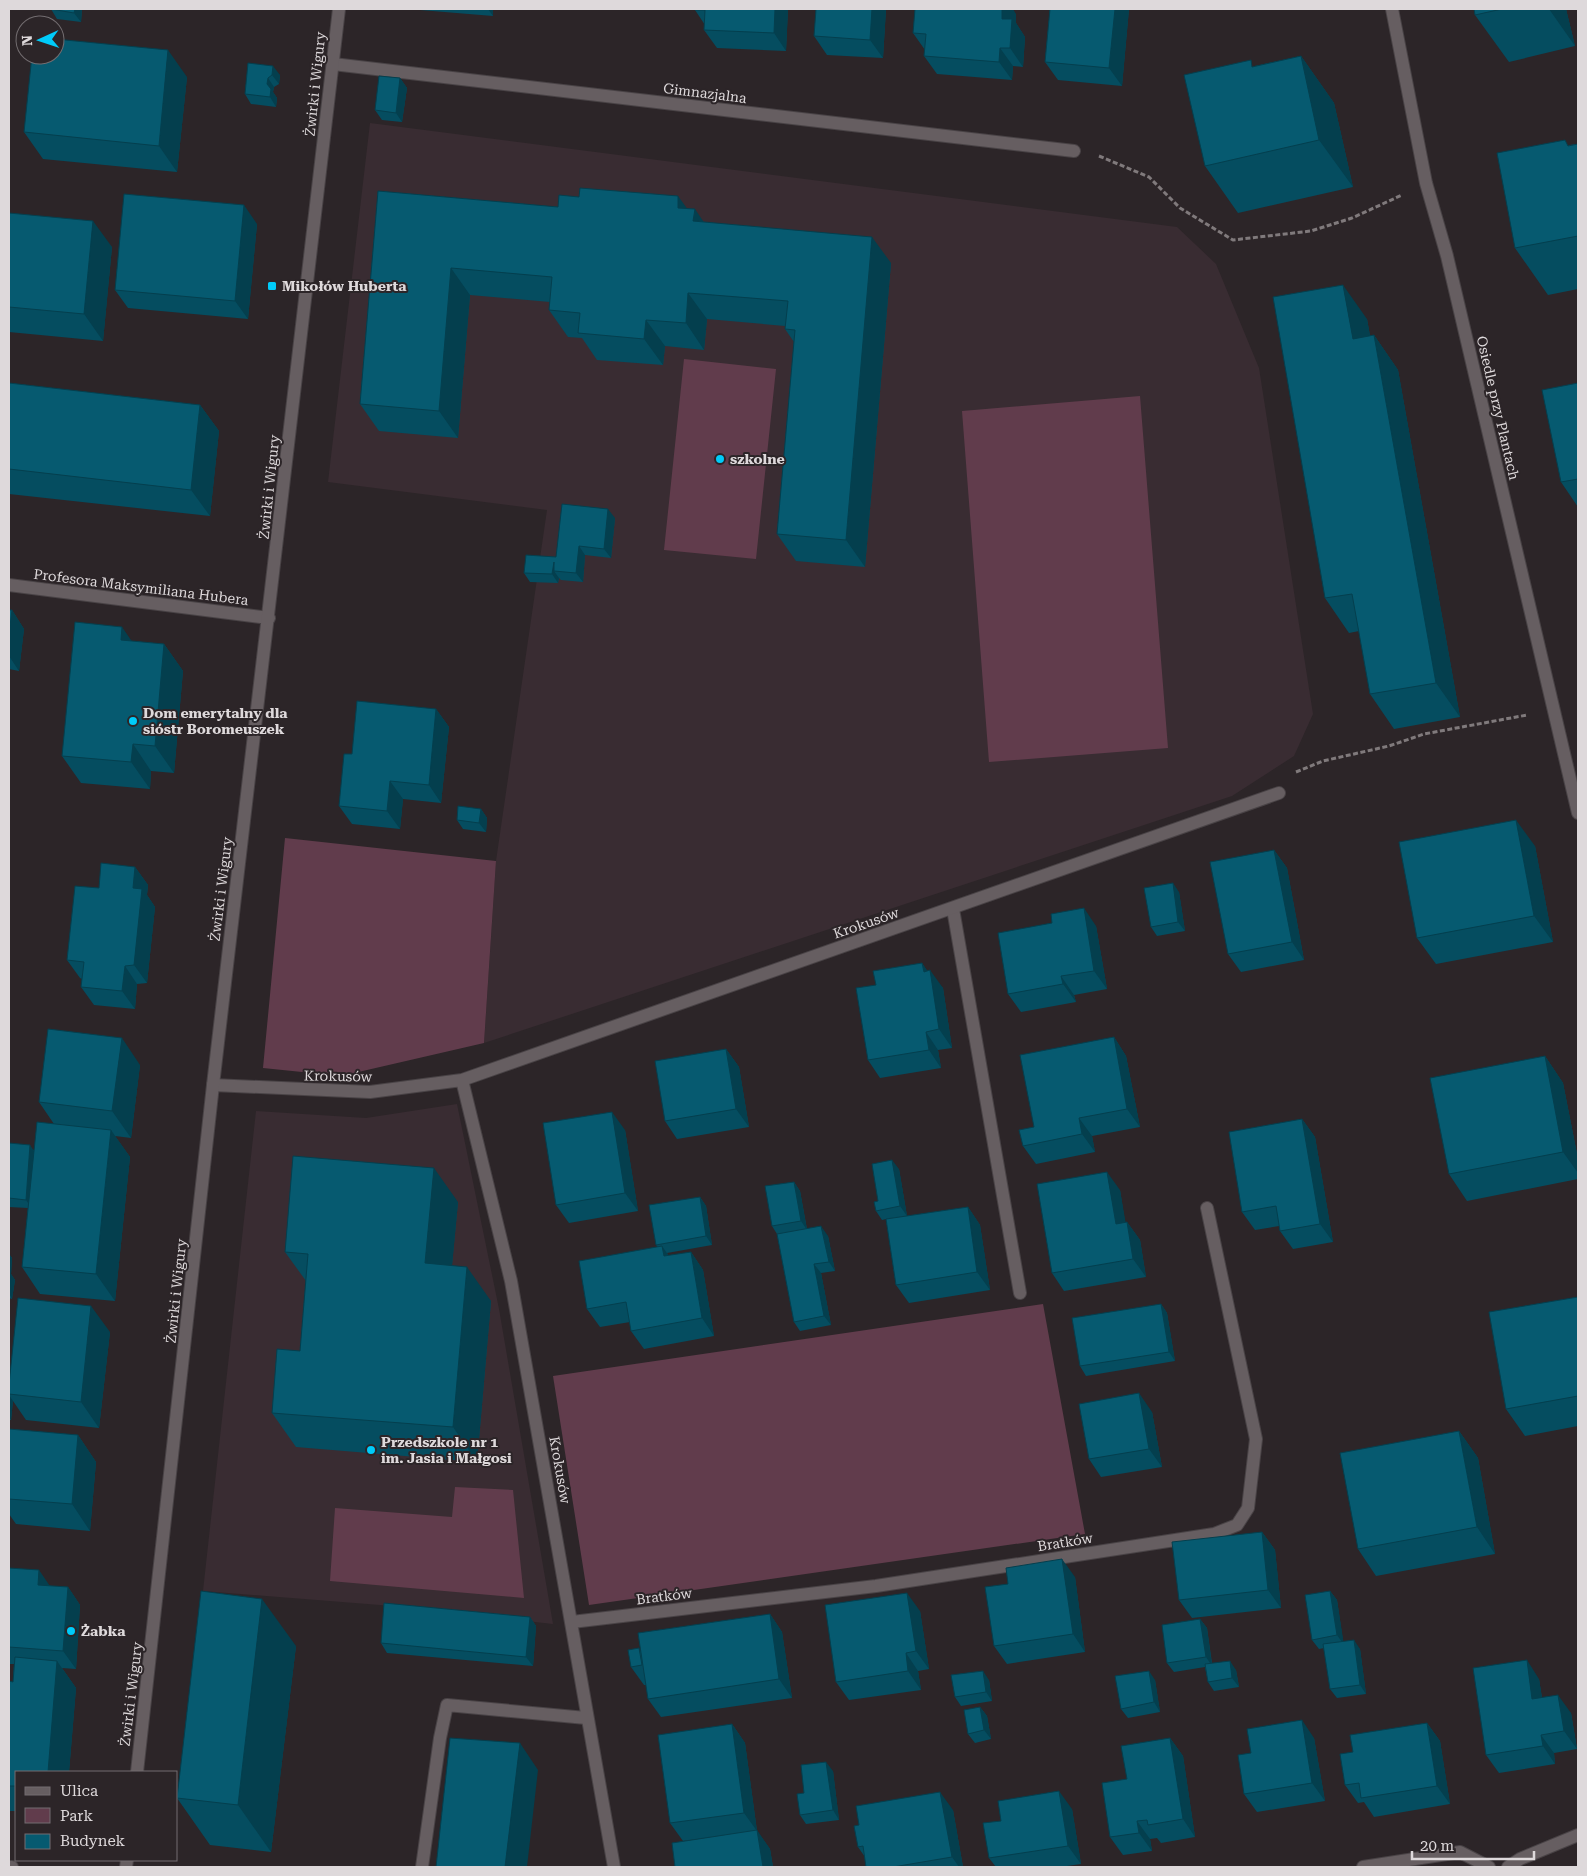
<svg xmlns="http://www.w3.org/2000/svg" width="1587" height="1876" font-family="'Roboto Serif',serif">
	<style>
		.built { fill: #392c32 }
		.green { fill: #613c4c }
		.lines { fill: none; stroke-linecap: round; stroke-linejoin: round }
		.service-casing { stroke: #494346; stroke-width: 14 }
		.minor-casing { stroke: #494346; stroke-width: 14 }
		.tertiary-casing { stroke: #494346; stroke-width: 14 }
		.path { stroke: #807a7c; stroke-width: 3; stroke-dasharray: 5 2.5; stroke-linecap: butt }
		.service { stroke: #665e61; stroke-width: 12 }
		.minor { stroke: #665e61; stroke-width: 12 }
		.tertiary { stroke: #665e61; stroke-width: 12 }
		.wall { fill: #054d60 }
		.shaded-wall { fill: #043f4e }
		.building { fill: #065a70; stroke: #043f4e }
		.poi-dot { fill: #00cbf9; stroke: #2c2528; stroke-width: 2 }
		.labels { text-anchor: middle; dominant-baseline: central; stroke-width: 4; stroke-linejoin: round; paint-order: stroke }
		.street-label { font-size: 14px; fill: #ded9db; stroke: #2c2528 }
		.poi-label { font-size: 14px; font-weight: bold; fill: #ded9db; stroke: #2c2528; text-anchor: start }
	</style>
	<rect width="100%" height="100%" fill="#2c2528"/>
	<path class="built" d="M370,123L1177,227L1216,264L1259,368L1313,714L1294,756L1232,796L484,1043L496,861L547,510L328,482Z
		M457,1104L499,1309L553,1624L380,1605L203,1591L256,1111L366,1118Z"/>
	<path class="green" d="M684,359L776,369L756,559L664,550Z
		M1140,396L1168,748L989,762L962,411Z
		M285,838L496,861L484,1043L341,1076L263,1068Z
		M1043,1304L1085,1534L589,1605L553,1376Z
		M455,1487L513,1490L524,1598L330,1581L335,1508L452,1517Z"/>
	<g class="lines">
		<defs>
			<path id="service" d="M953,909L1020,1293"/>
			<path id="minor" d="M1392,9L1426,183L1447,256L1578,813
				M333,64L1074,151
				M9,585L269,618
				M462,1080L511,1281L614,1867
				M213,1085L370,1092L462,1080L1279,793
				M572,1622L876,1586L1214,1534L1237,1525L1248,1508L1256,1439L1207,1208
				M9,1867H12
				M422,1867L440,1738L447,1705L586,1718
				M1363,1867L1460,1852L1489,1867
				M1508,1867L1520,1859L1578,1835"/>
			<path id="tertiary" d="M137,1772L213,1085L339,9
				M126,1867L127,1860"/>
		</defs>
		<use href="#service" class="service-casing"/>
		<use href="#minor" class="minor-casing"/>
		<use href="#tertiary" class="tertiary-casing"/>
		<path class="path" d="M1099,156L1149,177L1180,208L1233,240L1311,231L1352,218L1402,195
			M1296,772L1323,761L1389,746L1424,734L1527,715"/>
		<use href="#service" class="service"/>
		<use href="#minor" class="minor"/>
		<use href="#tertiary" class="tertiary"/>
	</g>
	<path class="wall" d="M51,9H82L81,22L57,19Z
		M419,9H493V16L420,10Z
		M788,9L786,51L717,48L704,30L705,25L695,10Z
		M886,9L883,58L827,55L814,36Z
		M1050,9H1129L1122,86L1058,80L1045,62Z
		M1474,9H1566L1575,46L1509,62L1475,15Z
		M1016,14V23L1025,37L1023,67L1013,66L1012,80L937,74L924,56L925,50L913,33Z
		M1301,56L1334,103L1353,187L1238,213L1205,166L1255,66Z
		M248,63L280,75L279,84L274,87L273,92L277,98L276,107L251,104L245,94Z
		M187,77L177,172L43,159L24,132Z
		M400,78L407,88L402,122L382,120L375,110Z
		M1578,144V289L1548,295L1515,248L1569,145Z
		M378,191L558,207L687,208L704,222L891,263L865,567L796,561L777,534L794,342L785,329V326L707,319L704,350L665,346L663,365L597,360L582,338L568,337L549,310L550,302L470,295L458,438L379,431L360,404Z
		M9,213L112,247L103,341L9,332Z
		M257,224L248,319L128,308L115,290Z
		M1367,319L1370,336L1374,335L1398,370L1460,717L1394,729L1370,694L1359,631L1349,633L1325,598Z
		M9,383L200,405L219,431L210,516L9,494Z
		M1578,383V507L1561,482Z
		M615,518L611,558L585,555L583,582L561,580L559,578L558,583L530,582L524,573L556,557Z
		M9,610H12L24,629L19,671L9,669Z
		M132,641L164,644L183,671L174,773L151,771L150,789L81,783L62,756Z
		M436,709L449,727L441,803L403,799L400,829L352,824L339,806L352,754Z
		M481,809L487,818L486,832L463,829L457,820Z
		M1535,846L1553,942L1436,964L1417,938Z
		M1274,850L1287,868L1304,960L1241,972L1228,954Z
		M135,867L148,885L147,895L155,907L147,983L137,984L135,1009L94,1005L81,987L82,979L80,978L67,960L99,888Z
		M1179,892L1185,931L1157,936L1151,927Z
		M1096,926L1107,989L1074,995L1076,1002L1021,1012L1008,994Z
		M922,963L927,971L943,988L952,1048L938,1050L941,1068L880,1078L868,1060L876,985Z
		M1114,1037L1126,1056L1140,1127L1092,1136L1095,1152L1036,1164L1023,1146L1034,1127Z
		M726,1049L739,1067L749,1127L677,1139L665,1121Z
		M1545,1056L1563,1083L1578,1159V1179L1467,1201L1449,1174Z
		M140,1065L131,1138L115,1136L130,1157L115,1301L40,1294L22,1267L28,1208L9,1207V1143L34,1150L54,1124L39,1102Z
		M1302,1119L1315,1137L1333,1242L1293,1249L1280,1231L1279,1226L1255,1230L1242,1212Z
		M625,1130L638,1211L569,1223L556,1205Z
		M899,1169L907,1216L968,1207L980,1225L990,1290L909,1303L896,1285L886,1219L882,1220L876,1211L878,1201Z
		M794,1182L800,1191L807,1229L828,1236L835,1271L821,1273L831,1325L800,1331L794,1322L777,1234L772,1226Z
		M1120,1190L1125,1222H1127L1140,1240L1146,1277L1064,1291L1052,1273Z
		M700,1197L706,1206L712,1245L667,1253L669,1256L691,1252L703,1270L714,1336L644,1349L631,1331L630,1322L600,1327L587,1309L658,1247L656,1245Z
		M458,1202L452,1265L491,1301L477,1462L296,1447L272,1413L300,1351L306,1281L285,1252Z
		M9,1254L12,1258L11,1274L15,1280L12,1299L9,1298Z
		M1578,1297V1426L1525,1436L1506,1409Z
		M1161,1304L1167,1313L1175,1361L1086,1376L1080,1366Z
		M110,1332L99,1428L26,1420L13,1401L11,1420H9V1379Z
		M1152,1412L1162,1467L1101,1477L1089,1459Z
		M9,1429L78,1435L96,1462L90,1531L16,1524L9,1514Z
		M1459,1431L1478,1458L1495,1554L1376,1576L1358,1549Z
		M1262,1532L1275,1550L1281,1608L1192,1618L1179,1600Z
		M9,1568L50,1586L68,1587L80,1605L76,1669L62,1668L76,1688L69,1772H16V1811H9V1681L13,1682L14,1664H9Z
		M1075,1577L1085,1652L1007,1664L994,1646Z
		M1330,1591L1337,1600L1343,1641L1360,1649L1366,1694L1337,1698L1330,1689L1324,1648L1319,1649L1312,1640Z
		M920,1611L929,1669L918,1671L921,1690L849,1700L836,1682Z
		M770,1614L782,1632L792,1698L661,1717L648,1699L646,1685H644L631,1667L641,1650Z
		M530,1617L536,1626L533,1666L387,1653L381,1643Z
		M1200,1619L1207,1628L1212,1663L1236,1670L1239,1687L1214,1691L1208,1682L1205,1667L1174,1672L1167,1663Z
		M296,1646L271,1852L210,1845L177,1798Z
		M1539,1679L1542,1698L1571,1713L1577,1749L1554,1753L1555,1764L1499,1773L1486,1755Z
		M989,1680L992,1701L961,1706L955,1697Z
		M1155,1680L1160,1712L1128,1718L1121,1709Z
		M980,1707L987,1716L991,1739L975,1743L968,1734Z
		M1427,1723L1440,1741L1450,1804L1374,1817L1364,1802L1358,1803L1345,1785L1353,1752Z
		M732,1724L745,1743L757,1831L770,1849L773,1867H675L728,1835L683,1841L670,1823Z
		M1170,1738L1183,1756L1195,1837L1161,1843L1157,1838L1150,1839L1152,1851L1123,1855L1110,1837L1127,1779Z
		M1314,1738L1325,1801L1257,1812L1244,1794L1251,1753Z
		M833,1771L839,1820L806,1824L800,1815L804,1793Z
		M1072,1809L1081,1864L1060,1867H996L989,1858Z
		M953,1810L963,1867H866L865,1857L858,1847Z"/>
	<path class="shaded-wall" d="M75,9H82L81,22L74,13Z
		M488,9H493V16Z
		M775,9H788L786,51L774,33Z
		M872,9H886L883,58L870,40Z
		M1002,9H1013L1016,14V23L1025,37L1023,67L1010,48L1002,19Z
		M1115,9H1129L1122,86L1109,68Z
		M1549,9H1566L1575,46Z
		M1000,48L1013,66L1012,80L999,62Z
		M168,50L187,77L177,172L159,146Z
		M1301,56L1334,103L1353,187L1319,140Z
		M273,66L280,75L279,84L272,75Z
		M268,78L274,87L273,92L277,98L276,107L270,97L267,84Z
		M400,78L407,88L402,122L396,113Z
		M678,196L694,218L695,209L713,236L712,248L678,208Z
		M244,205L257,224L248,319L235,301Z
		M93,221L112,247L103,341L84,314Z
		M872,237L891,263L865,567L846,540Z
		M451,268L470,295L458,438L439,411Z
		M1343,285L1367,319L1377,374L1353,339Z
		M688,293L707,319L704,350L686,323Z
		M646,320L665,346L663,365L644,339Z
		M1374,335L1398,370L1460,717L1436,683Z
		M200,405L219,431L210,516L191,490Z
		M608,509L615,518L611,558L604,549Z
		M579,546L585,555L583,582L576,573Z
		M554,562V571L559,578L558,583L552,574Z
		M12,610L24,629L19,671L9,656V634Z
		M122,627L140,653L121,640Z
		M164,644L183,671L174,773L155,746Z
		M436,709L449,727L441,803L429,785Z
		M133,744L151,771L150,789L131,762Z
		M390,781L403,799L400,829L387,811Z
		M481,809L487,818L486,832L479,823Z
		M1516,820L1535,846L1553,942L1534,916Z
		M1274,850L1287,868L1304,960L1292,942Z
		M135,867L148,885L147,895L155,907L147,983L134,965L133,888Z
		M1173,883L1179,892L1185,931L1178,922Z
		M1084,908L1096,926L1107,989L1094,971Z
		M922,963L931,976L930,970L943,988L952,1048L939,1029Z
		M125,966L137,984L135,1009L122,991Z
		M1061,976L1074,995L1076,1002L1063,984Z
		M926,1032L938,1050L941,1068L929,1050Z
		M1114,1037L1126,1056L1140,1127L1127,1109Z
		M122,1038L140,1065L131,1138L112,1111Z
		M726,1049L739,1067L749,1127L736,1109Z
		M1545,1056L1563,1083L1578,1159V1173L1563,1152Z
		M612,1112L625,1130L638,1211L625,1193Z
		M1079,1118L1092,1136L1095,1152L1082,1134Z
		M1302,1119L1315,1137L1333,1242L1320,1224Z
		M111,1130L130,1157L115,1301L96,1274Z
		M30,1145L36,1154L32,1209L26,1200Z
		M892,1160L899,1169L907,1216L900,1206Z
		M434,1168L458,1202L449,1298L425,1263Z
		M1107,1172L1120,1190L1129,1242L1116,1224Z
		M794,1182L800,1191L807,1230L801,1221Z
		M700,1197L706,1206L712,1245L706,1236Z
		M968,1207L980,1225L990,1290L977,1272Z
		M1127,1222L1140,1240L1146,1277L1133,1259Z
		M821,1226L828,1236L835,1271L829,1262Z
		M662,1246L675,1265L664,1256Z
		M691,1252L703,1270L714,1336L702,1318Z
		M9,1254L12,1258L11,1274L15,1280L12,1299L9,1293Z
		M814,1264L821,1273L831,1325L824,1316Z
		M467,1267L491,1301L477,1462L453,1427Z
		M1161,1304L1167,1313L1175,1361L1169,1352Z
		M91,1306L110,1332L99,1428L81,1402Z
		M1139,1393L1152,1412L1162,1467L1149,1449Z
		M9,1395L13,1401L11,1420L9,1417Z
		M1459,1431L1478,1458L1495,1554L1477,1527Z
		M78,1435L96,1462L90,1531L72,1504Z
		M1262,1532L1275,1550L1281,1608L1268,1590Z
		M1062,1559L1075,1577L1085,1652L1073,1634Z
		M39,1570L52,1589L38,1585Z
		M68,1587L80,1605L76,1669L63,1651Z
		M1330,1591L1337,1600L1344,1645L1337,1635Z
		M907,1593L920,1611L929,1669L916,1651Z
		M262,1599L296,1646L271,1852L238,1805Z
		M770,1614L782,1632L792,1698L779,1679Z
		M530,1617L536,1626L533,1666L526,1657Z
		M1200,1619L1207,1628L1212,1666L1206,1657Z
		M1354,1640L1360,1649L1366,1694L1360,1685Z
		M906,1653L918,1671L921,1690L908,1671Z
		M1527,1660L1539,1679L1545,1717L1532,1699Z
		M57,1661L76,1688L69,1772H48Z
		M1230,1661L1236,1670L1239,1687L1232,1678Z
		M983,1671L989,1680L992,1701L986,1692Z
		M1149,1671L1155,1680L1160,1712L1154,1702Z
		M1558,1695L1571,1713L1577,1749L1564,1731Z
		M980,1707L987,1716L991,1739L984,1730Z
		M1302,1720L1314,1738L1325,1801L1312,1783Z
		M1427,1723L1440,1741L1450,1804L1437,1786Z
		M732,1724L745,1743L757,1831L744,1813Z
		M1541,1735L1554,1753L1555,1764L1543,1746Z
		M1170,1738L1183,1756L1195,1837L1183,1819Z
		M520,1743L538,1770L527,1867H505Z
		M826,1762L833,1771L839,1820L833,1810Z
		M1059,1791L1072,1809L1081,1864L1068,1846Z
		M940,1792L953,1810L963,1867H959L952,1857Z
		M1137,1821L1150,1839L1152,1851L1139,1833Z
		M757,1830L770,1849L773,1867H763Z"/>
	<path class="building" d="M51,9H75L74,13Z
		M695,9H775L774,33L704,30L705,10H695Z
		M816,9H872L870,40L814,36Z
		M915,9H1002V19H1012L1010,48H1000L999,62L924,56L926,34L913,33Z
		M1050,9H1115L1109,68L1045,62Z
		M1474,9H1502L1475,15Z
		M55,39L168,50L159,146L24,132L32,55H55Z
		M1301,56L1319,140L1205,166L1184,75L1251,60L1252,67Z
		M248,63L273,66L272,75L268,78L267,84L271,89L270,97L245,94Z
		M379,76L400,78L396,113L375,110Z
		M1565,140L1568,146L1578,144V236L1515,248L1497,153Z
		M580,188L678,196V208L695,209L693,221L872,237L846,540L777,534L795,330L785,329L788,301L688,293L686,323L646,320L644,339L578,333L580,313L549,310L552,277L451,268L439,411L360,404L378,191L558,207L559,195L579,197Z
		M124,194L244,205L235,301L115,290Z
		M9,213L93,221L84,314L9,307Z
		M1343,285L1353,339L1374,335L1436,683L1370,694L1352,594L1325,598L1273,297Z
		M9,383L200,405L191,490L9,469Z
		M1578,383V479L1561,482L1542,390Z
		M562,504L608,509L604,549L579,546L576,573L554,571V562L552,574L524,573L526,555L556,557Z
		M9,610H12L9,634Z
		M75,622L122,627L121,640L164,644L155,746L133,744L131,762L62,756Z
		M357,701L436,709L429,785L390,781L387,811L339,806L344,754H352Z
		M458,806L481,809L479,823L457,820Z
		M1516,820L1534,916L1417,938L1399,842Z
		M1274,850L1292,942L1228,954L1210,862Z
		M101,863L135,867L133,888L142,889L134,965L125,966L122,991L81,987L84,962L67,960L75,886L99,888Z
		M1173,883L1178,922L1151,927L1144,888Z
		M1084,908L1094,971L1061,976L1063,984L1008,994L998,933L1052,923L1051,914Z
		M922,963L924,972L930,970L939,1029L926,1032L929,1050L868,1060L856,988L876,985L873,971Z
		M48,1029L122,1038L112,1111L39,1102Z
		M1114,1037L1127,1109L1079,1118L1082,1134L1023,1146L1019,1130L1034,1127L1020,1055Z
		M726,1049L736,1109L665,1121L655,1061Z
		M1545,1056L1563,1152L1449,1174L1430,1078Z
		M612,1112L625,1193L556,1205L543,1123Z
		M1302,1119L1320,1224L1280,1231L1276,1206L1242,1212L1229,1132Z
		M37,1122L111,1130L96,1274L22,1267Z
		M9,1143L30,1145L26,1200L9,1198Z
		M293,1156L434,1168L425,1263L467,1267L453,1427L272,1413L277,1349L300,1351L308,1254L285,1252Z
		M892,1160L900,1206L876,1211L874,1202L878,1201L872,1164Z
		M1107,1172L1116,1224L1127,1222L1133,1259L1052,1273L1037,1184Z
		M794,1182L801,1221L772,1226L765,1186Z
		M700,1197L706,1236L656,1245L649,1205Z
		M968,1207L977,1272L896,1285L886,1219Z
		M821,1226L829,1262L814,1264L824,1316L794,1322L777,1234Z
		M662,1246L664,1256L691,1252L702,1318L631,1331L626,1302L587,1309L579,1261Z
		M1578,1297V1396L1506,1409L1489,1312Z
		M18,1298L91,1306L81,1402L9,1394V1384Z
		M1161,1304L1169,1352L1080,1366L1072,1318Z
		M1139,1393L1149,1449L1089,1459L1079,1404Z
		M9,1429L78,1435L72,1504L9,1499Z
		M1459,1431L1477,1527L1358,1549L1340,1453Z
		M1262,1532L1268,1590L1179,1600L1172,1542Z
		M1062,1559L1073,1634L994,1646L985,1587L1008,1584L1006,1568Z
		M9,1568L39,1570L38,1585L68,1587L63,1651L9,1647Z
		M201,1591L262,1599L238,1805L177,1798Z
		M1330,1591L1337,1635L1312,1640L1305,1595Z
		M907,1593L916,1651L906,1653L908,1671L836,1682L825,1605Z
		M384,1603L530,1617L526,1657L381,1643Z
		M770,1614L779,1679L648,1699L638,1633Z
		M1200,1619L1206,1657L1167,1663L1162,1625Z
		M1354,1640L1360,1685L1330,1689L1323,1644Z
		M639,1648L642,1665L631,1667L628,1650Z
		M15,1657L57,1661L48,1772H16V1786H9V1681L13,1682Z
		M1527,1660L1532,1699L1558,1695L1564,1731L1541,1735L1543,1746L1486,1755L1473,1668Z
		M1230,1661L1232,1678L1208,1682L1205,1664Z
		M983,1671L986,1692L955,1697L951,1675Z
		M1149,1671L1154,1702L1121,1709L1115,1676Z
		M980,1707L984,1730L968,1734L964,1710Z
		M1302,1720L1312,1783L1244,1794L1238,1755L1251,1753L1247,1729Z
		M1427,1723L1437,1786L1361,1798L1359,1783L1345,1785L1340,1754L1353,1752L1350,1735Z
		M732,1724L744,1813L670,1823L658,1735Z
		M450,1738L520,1743L505,1867H436Z
		M1170,1738L1183,1819L1148,1825L1147,1820L1137,1821L1139,1833L1110,1837L1102,1783L1127,1779L1121,1746Z
		M826,1762L833,1810L800,1815L797,1794L804,1793L801,1765Z
		M1059,1791L1068,1846L989,1858L983,1823L1001,1821L998,1801Z
		M940,1792L952,1857L893,1867H866L863,1846L858,1847L854,1826L859,1825L856,1806Z
		M757,1830L763,1867H675L672,1843Z"/>
	<g class="poi-dot">
		<rect x="267" y="281" width="10" height="10" rx="2.5"/>
		<circle cx="720" cy="459" r="5"/>
		<circle cx="133" cy="721" r="5"/>
		<circle cx="371" cy="1450" r="5"/>
		<circle cx="71" cy="1631" r="5"/>
	</g>
	<g class="labels">
		<g class="street-label">
			<text transform="translate(315 84) rotate(-84)">Żwirki i Wigury</text>
			<text transform="translate(705 93) rotate(7)">Gimnazjalna</text>
			<text transform="translate(1498 408) rotate(77)">Osiedle przy Plantach</text>
			<text transform="translate(269 487) rotate(-84)">Żwirki i Wigury</text>
			<text transform="translate(141 587) rotate(7)">Profesora Maksymiliana Hubera</text>
			<text transform="translate(221 889) rotate(-83)">Żwirki i Wigury</text>
			<text transform="translate(866 923) rotate(-19)">Krokusów</text>
			<text transform="translate(338 1076) rotate(1)">Krokusów</text>
			<text transform="translate(176 1291) rotate(-84)">Żwirki i Wigury</text>
			<text transform="translate(560 1470) rotate(80)">Krokusów</text>
			<text transform="translate(1065 1542) rotate(-9)">Bratków</text>
			<text transform="translate(664 1596) rotate(-7)">Bratków</text>
			<text transform="translate(131 1694) rotate(-83)">Żwirki i Wigury</text>
		</g>
		<g class="poi-label">
			<text x="282" y="286">Mikołów Huberta</text>
			<text x="730" y="459">szkolne</text>
			<text x="143" y="713">Dom emerytalny dla<tspan x="143" dy="16">sióstr Boromeuszek</tspan></text>
			<text x="381" y="1442">Przedszkole nr 1<tspan x="381" dy="16">im. Jasia i Małgosi</tspan></text>
			<text x="81" y="1631">Żabka</text>
		</g>
	</g>
	<rect width="1587" height="1876" fill="none" stroke="#ded9db" stroke-width="20"/>
	<rect x="15" y="1771" width="162" height="90" fill="#2c2528" stroke="#736d70"/>
	<rect x="25" y="1787" width="25" height="8" fill="#665e61" stroke="#736d70"/>
	<text x="60" y="1796" font-size="15" fill="#ded9db">Ulica</text>
	<rect x="25" y="1808" width="25" height="15" fill="#613c4c" stroke="#736d70"/>
	<text x="60" y="1821" font-size="15" fill="#ded9db">Park</text>
	<rect x="25" y="1834" width="25" height="15" fill="#065a70" stroke="#736d70"/>
	<text x="60" y="1846" font-size="15" fill="#ded9db">Budynek</text>
	<g transform="translate(40 40) rotate(267)"><circle r="24" fill="#2c2528" stroke="#736d70"/>
	<path d="M0-4L9 19L0 12L-9 19Z" fill="#00cbf9"/>
	<text y="-8" font-size="14" font-weight="bold" text-anchor="middle" fill="#ded9db">N</text>
	</g>
	<path d="M1412 1851v8h122v-8" fill="none" stroke="#ded9db" stroke-width="2.5"/>
	<text x="1420" y="1851" font-size="15" fill="#ded9db" stroke="#2c2528" stroke-width="4" paint-order="stroke">20 m</text>
</svg>
